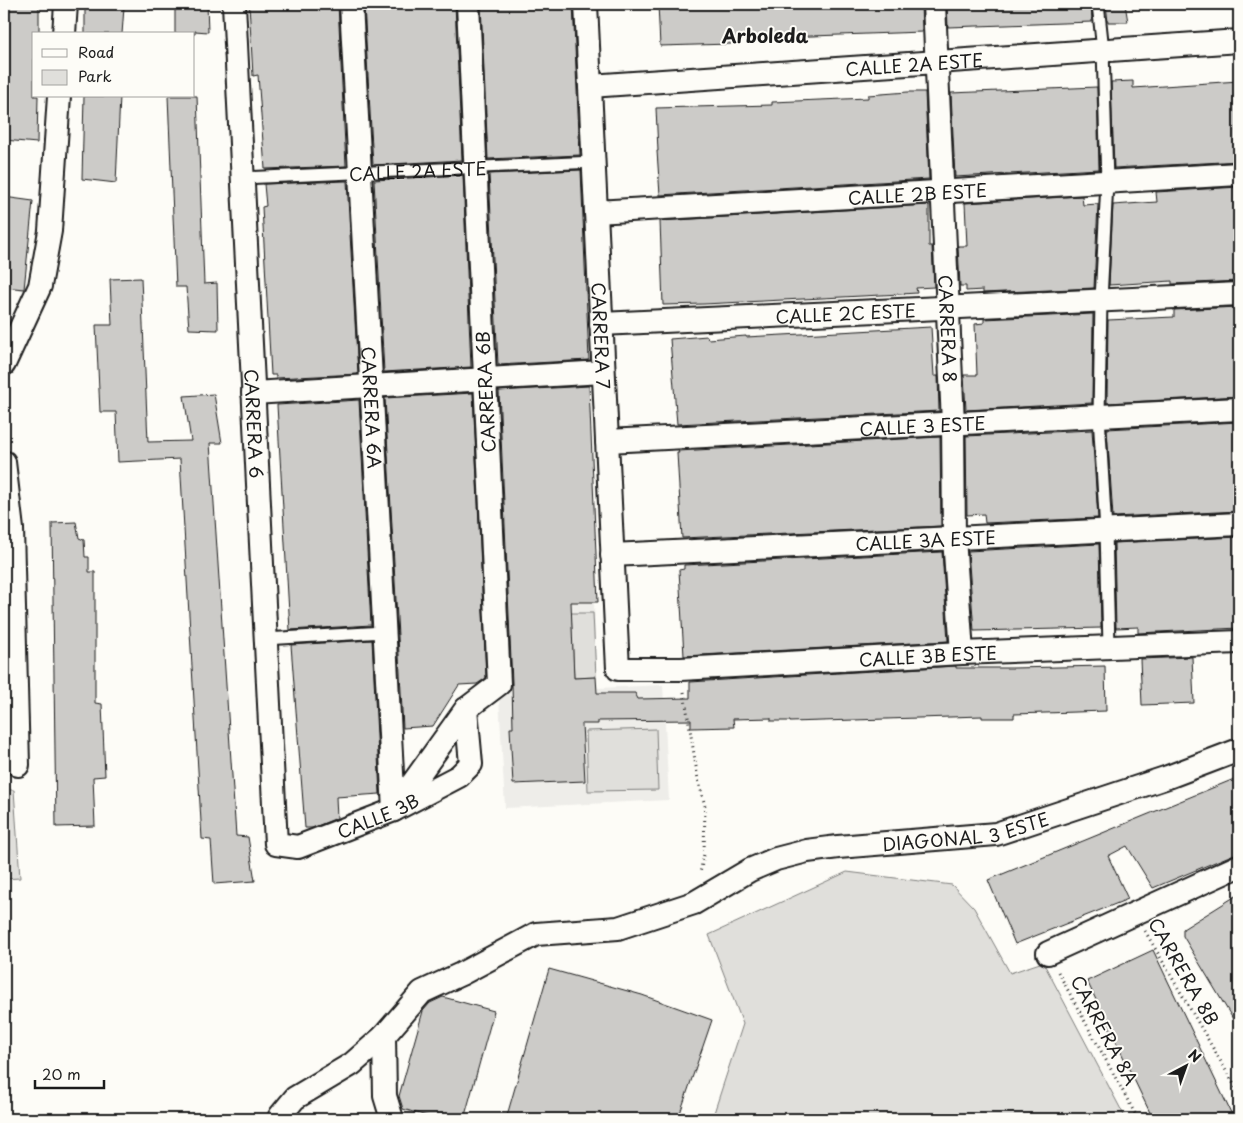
<svg xmlns="http://www.w3.org/2000/svg" width="1243" height="1123" font-family="'Playpen Sans',sans-serif">
	<style>
		.built { fill: #eeede9 }
		.green { fill: #e0dfdb; stroke: #7e7e7c }
		.building { fill: #cccbc8; stroke: #1c1c1c }
		.lines { fill: none; stroke-linecap: round; stroke-linejoin: round }
		.lane-casing { stroke: #1c1c1c; stroke-width: 15 }
		.street-casing { stroke: #1c1c1c; stroke-width: 26 }
		.path { stroke: #1c1c1c; stroke-width: 3; stroke-dasharray: 1 4; stroke-linecap: butt }
		.lane { stroke: #fdfcf7; stroke-width: 11 }
		.street { stroke: #fdfcf7; stroke-width: 22 }
		.labels { text-anchor: middle; dominant-baseline: central; stroke-width: 4; stroke-linejoin: round; paint-order: stroke }
		.street-label { font-size: 18px; fill: #1c1c1c; stroke: #fdfcf7 }
		.neighbourhood-label { font-size: 19px; font-weight: bold; fill: #1c1c1c; stroke: #fdfcf7 }
	</style>
	<rect width="100%" height="100%" fill="#fdfcf7"/>
	<filter id="ink" filterUnits="userSpaceOnUse"><feTurbulence type="fractalNoise" baseFrequency=".02" numOctaves="2"/><feDisplacementMap in="SourceGraphic" scale="10" xChannelSelector="R" yChannelSelector="G"/><feConvolveMatrix kernelMatrix="1 2 1 2 8 2 1 2 1" color-interpolation-filters="sRGB"/></filter>
	<g filter="url(#ink)">
		<path class="built" d="M594,600L596,677L598,688L663,685L669,800L505,808L494,605Z"/>
		<path class="green" d="M571,613H593L596,677L574,678Z
			M656,729L658,790L588,791L586,731Z
			M4,790H14L20,878L4,879Z
			M847,872L952,885L974,908L1010,973L1043,962L1126,1119H712L743,1024L709,935Z"/>
		<path class="building" d="M4,4H39V34H34V96H38L37,143L4,140Z
			M175,4H207L208,32L195,31V34H175Z
			M249,4H338L346,166L265,169L258,75L253,76Z
			M364,4H455L462,160L373,165Z
			M481,4H573L580,155L488,159Z
			M658,4H921L922,32L730,39L731,44L660,46Z
			M947,4H1091L1092,22L948,27Z
			M1106,4H1125L1128,22H1108Z
			M124,7L122,34H85V8Z
			M1133,81V88L1239,81V161L1114,168L1111,82Z
			M1097,87L1099,169L955,177L951,93Z
			M908,92H925L929,179L660,195L657,151H658L656,108L772,105V102L868,98V95Z
			M84,96H120L116,183L82,179Z
			M168,96H197L204,284L217,283L218,330L189,329L186,287H176Z
			M581,170L589,360L498,365L489,174Z
			M463,175L471,367L384,372L374,180Z
			M347,181L358,374L276,378V375H271L262,207L266,206L264,184Z
			M1239,187V281L1172,284V281L1109,285L1113,205L1157,202L1156,192Z
			M1082,196L1083,205L1098,204L1094,288L983,293V290L966,291V286H960L958,246H967L965,203Z
			M4,197L33,201L24,289L4,287Z
			M929,205V246H932L934,287L916,288L917,293L901,294L704,304L663,305L660,221Z
			M141,278L148,442L191,441L184,396L214,394L222,443H210L236,836L248,837L255,881L214,884L211,840L202,839L180,459L118,462L116,412H100L96,325H112L110,279Z
			M1239,307V396L1107,403L1108,320L1174,317V310Z
			M1093,314L1092,403L966,410L964,375H977L975,324L984,323V319Z
			M931,327L934,376H938L939,411L677,424L670,339L707,336L708,339L746,336V337Z
			M589,386L598,602H571L574,678L596,677L597,693H635L638,699L690,698V682L956,666V668H1013L1105,666L1106,711L1014,714V718H982V716L790,722V721H771V718L733,719L734,727L691,728V720L598,721V724H582L585,781L513,784L510,728H513L512,683L499,391Z
			M473,393L486,678L477,684L459,685L433,726L403,728L385,398Z
			M359,400L371,625L290,630L277,405Z
			M1239,422V511L1113,517L1107,429Z
			M1092,430L1098,518L985,523L984,514L967,515L966,436Z
			M940,437L941,526L682,538L677,453H679L678,451Z
			M76,522L79,538L84,540L85,557H89V572H95V703L102,704L105,776L93,777L95,826L56,827L52,523Z
			M1239,537V628L1138,633V627L1116,628L1114,543Z
			M1099,544L1101,628L974,631L968,551Z
			M942,552L948,641L684,656L679,570L684,569V565Z
			M372,640L380,794L336,797L337,818L312,828H305L291,645Z
			M1192,657L1194,703L1142,705L1140,659Z
			M1239,777V852L1153,888L1127,846L1108,856L1128,899L1015,944L988,880Z
			M1239,894V1029L1183,936V929Z
			M1153,950L1234,1119H1153L1087,981Z
			M549,969L642,995L712,1020L678,1119H506Z
			M443,997L494,1011L464,1119H437L403,1109L399,1096L423,1011L430,1003Z"/>
		<g class="lines">
			<defs>
				<g id="lane">
					<path d="M1098,4L1103,50L1107,182L1101,300L1099,416L1106,531L1109,646"/>
					<path id="s1" d="M242,178L594,162"/>
					<path d="M265,639L384,632"/>
				</g>
				<g id="street">
					<path id="s2" d="M234,4L276,844L298,847L394,810L459,776L471,764L466,709"/>
					<path id="s3" d="M351,4L394,810"/>
					<path id="s4" d="M586,4L618,669H681L962,653L1239,642"/>
					<path id="s5" d="M934,4L953,423L954,538L962,653"/>
					<path d="M64,34L66,4"/>
					<path id="s6" d="M590,86L1239,41"/>
					<path id="s7" d="M596,212L1239,174"/>
					<path id="s8" d="M601,324L1239,294"/>
					<path d="M4,364L40,286L50,231L59,96"/>
					<path d="M253,393L603,372"/>
					<path id="s9" d="M607,441L1239,409"/>
					<path d="M4,462L12,529L18,765"/>
					<path id="s10" d="M612,555L1239,524"/>
					<path d="M397,805L466,709L499,684L468,4"/>
					<path d="M1048,953L1239,866"/>
					<path d="M384,1036L385,1096L392,1119"/>
					<path id="s11" d="M280,1116L295,1098L352,1064L384,1036L422,992L461,974L536,934L618,928L694,903L750,870L776,859L807,851L838,847L996,834L1168,777L1239,750"/>
				</g>
			</defs>
			<use href="#lane" class="lane-casing"/>
			<use href="#street" class="street-casing"/>
			<path class="path" d="M684,692L698,779L705,806L704,854L700,873
				M1145,931L1239,1093
				M1058,972L1138,1119"/>
			<use href="#lane" class="lane"/>
			<use href="#street" class="street"/>
		</g>
	</g>
	<g class="labels">
		<g class="street-label">
			<text stroke="none"><textPath href="#s6" startOffset="325">CALLE 2A ESTE</textPath></text>
			<text stroke="none"><textPath href="#s1" startOffset="176">CALLE 2A ESTE</textPath></text>
			<text stroke="none"><textPath href="#s7" startOffset="322">CALLE 2B ESTE</textPath></text>
			<text stroke="none"><textPath href="#s8" startOffset="245">CALLE 2C ESTE</textPath></text>
			<text stroke="none"><textPath href="#s5" startOffset="325">CARRERA 8</textPath></text>
			<text stroke="none"><textPath href="#s4" startOffset="332">CARRERA 7</textPath></text>
			<text transform="translate(485 392) rotate(-93)">CARRERA 6B</text>
			<text stroke="none"><textPath href="#s3" startOffset="404">CARRERA 6A</textPath></text>
			<text stroke="none"><textPath href="#s2" startOffset="420">CARRERA 6</textPath></text>
			<text stroke="none"><textPath href="#s9" startOffset="316">CALLE 3 ESTE</textPath></text>
			<text stroke="none"><textPath href="#s10" startOffset="314">CALLE 3A ESTE</textPath></text>
			<text stroke="none"><textPath href="#s4" startOffset="976">CALLE 3B ESTE</textPath></text>
			<text stroke="none"><textPath href="#s2" startOffset="949">CALLE 3B</textPath></text>
			<text stroke="none"><textPath href="#s11" startOffset="766">DIAGONAL 3 ESTE</textPath></text>
			<text transform="translate(1184 971) rotate(60)">CARRERA 8B</text>
			<text transform="translate(1105 1030) rotate(62)">CARRERA 8A</text>
		</g>
		<g class="neighbourhood-label">
			<text x="765" y="35">Arboleda</text>
		</g>
	</g>
	<rect width="1243" height="1123" fill="none" stroke="#fdfcf7" stroke-width="20"/>
	<rect x="10" y="10" width="1223" height="1103" fill="none" stroke="#1c1c1c" stroke-width="2" filter="url(#ink)"/>
	<rect x="32" y="32" width="162" height="65" fill="#fdfcf7" stroke="#a3a29f"/>
	<rect x="42" y="49" width="25" height="8" fill="#fdfcf7" stroke="#a3a29f"/>
	<text x="78" y="58" font-size="15" fill="#1c1c1c">Road</text>
	<rect x="42" y="70" width="25" height="15" fill="#e0dfdb" stroke="#a3a29f"/>
	<text x="78" y="82" font-size="15" fill="#1c1c1c">Park</text>
	<g transform="translate(1186 1066) rotate(41)" stroke="#fdfcf7" stroke-width="4" paint-order="stroke">
	<path d="M0-4L9 19L0 12L-9 19Z" fill="#1c1c1c"/>
	<text y="-8" font-size="14" font-weight="bold" text-anchor="middle" fill="#1c1c1c">N</text>
	</g>
	<path d="M35 1080v8h69v-8" fill="none" stroke="#1c1c1c" stroke-width="2.5"/>
	<text x="42" y="1080" font-size="15" fill="#1c1c1c" stroke="#fdfcf7" stroke-width="4" paint-order="stroke">20 m</text>
</svg>
